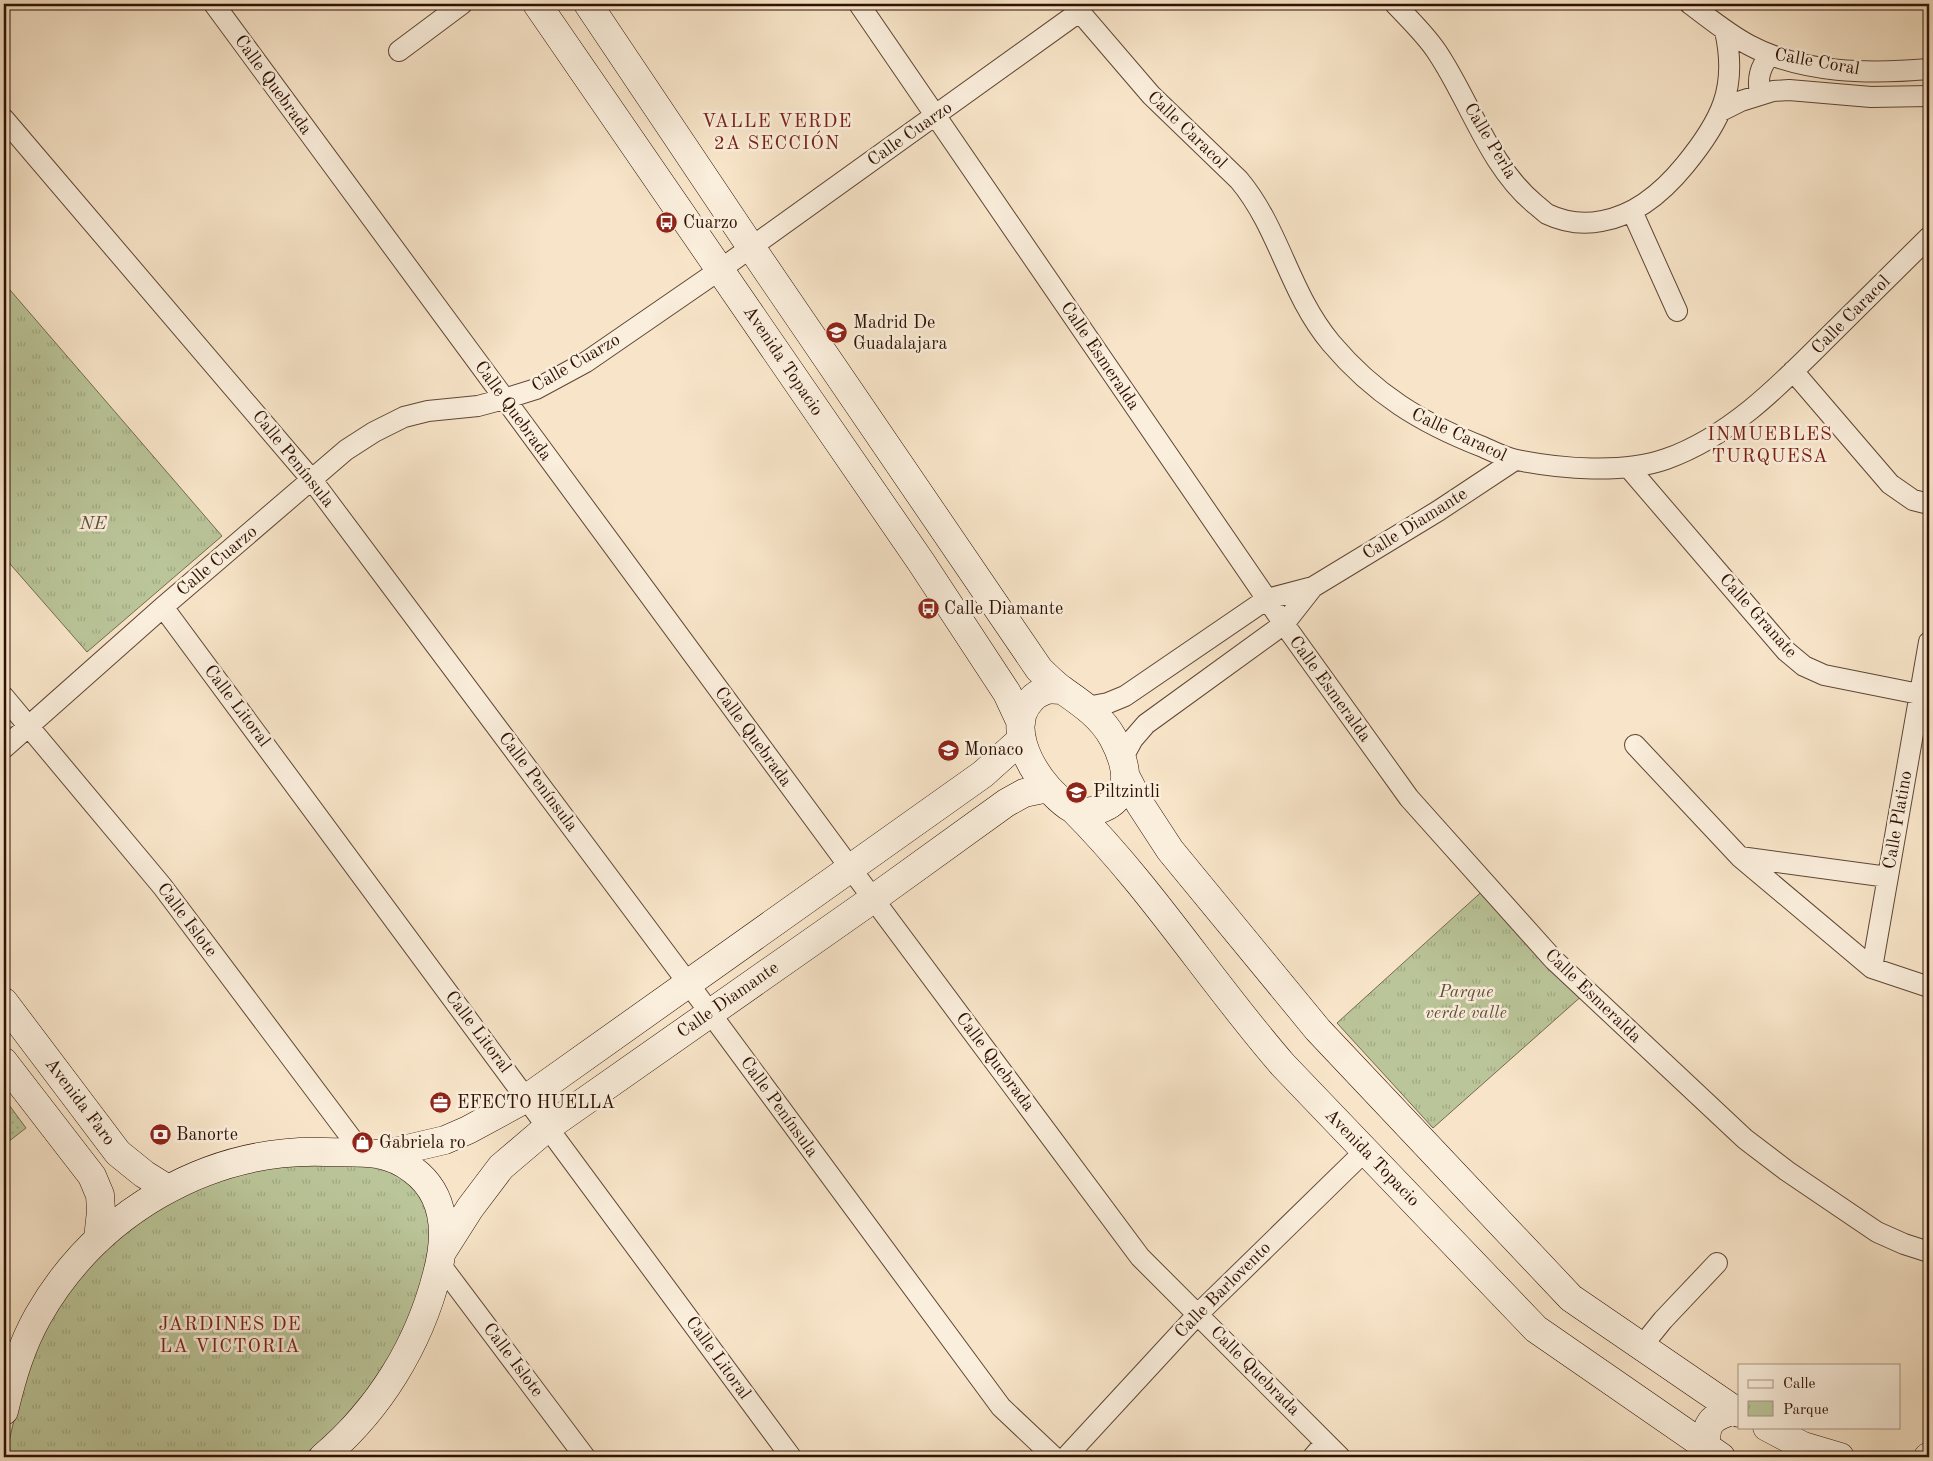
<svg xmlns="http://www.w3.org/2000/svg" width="1933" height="1461" font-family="'Old Standard TT',serif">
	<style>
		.grass { fill: url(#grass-dots); stroke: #746b4e }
		.park { fill: url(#park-tufts); stroke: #746b4e }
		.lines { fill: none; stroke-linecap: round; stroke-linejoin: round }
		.street-casing { stroke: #604634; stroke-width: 22 }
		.secondary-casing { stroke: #2e1103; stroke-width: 29 }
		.street { stroke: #faeedc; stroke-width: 20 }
		.secondary { stroke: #faeedc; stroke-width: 28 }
		.labels { text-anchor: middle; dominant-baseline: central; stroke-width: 5; stroke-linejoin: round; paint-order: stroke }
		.street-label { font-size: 18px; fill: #2e1103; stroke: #faeedc }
		.poi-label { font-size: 18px; fill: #2e1103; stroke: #faeedc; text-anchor: start }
		.park-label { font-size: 18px; font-style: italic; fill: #5f5038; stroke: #faeedc }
		.neighbourhood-label { font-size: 19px; letter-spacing: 1px; fill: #7a1f14; stroke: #faeedc }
	</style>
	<defs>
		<pattern id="grass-dots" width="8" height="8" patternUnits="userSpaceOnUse" patternTransform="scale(1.25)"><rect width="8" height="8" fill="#bac599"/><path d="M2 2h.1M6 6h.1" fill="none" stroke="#a0a882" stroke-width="1.8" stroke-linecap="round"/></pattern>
		<pattern id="park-tufts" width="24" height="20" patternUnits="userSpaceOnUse" patternTransform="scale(1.25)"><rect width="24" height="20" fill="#bac599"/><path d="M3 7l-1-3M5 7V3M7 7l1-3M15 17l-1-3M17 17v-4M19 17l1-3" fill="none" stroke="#a0a882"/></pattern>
	</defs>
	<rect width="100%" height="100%" fill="#f8e5c9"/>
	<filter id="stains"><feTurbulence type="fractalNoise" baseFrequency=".004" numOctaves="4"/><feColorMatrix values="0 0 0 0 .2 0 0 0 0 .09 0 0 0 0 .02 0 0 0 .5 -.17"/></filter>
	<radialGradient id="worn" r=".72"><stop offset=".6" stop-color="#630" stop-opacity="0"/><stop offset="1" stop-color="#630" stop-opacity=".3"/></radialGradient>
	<path class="grass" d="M4,1098L26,1128L4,1145Z"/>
	<path class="park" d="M4,283L222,536L87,652L4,557Z
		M1488,886L1584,994L1433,1128L1337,1023Z
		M381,1165L408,1177L425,1198L435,1248L400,1342L366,1391L336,1427L302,1457H10L8,1446L17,1407L32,1355L69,1288L120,1234L178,1196L226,1175L278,1166Z"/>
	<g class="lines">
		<defs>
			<path id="street" d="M214,4L851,869L1140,1257L1340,1457
				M859,4L1284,624L1409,798L1554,960L1745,1139L1787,1171L1877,1232L1904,1244L1929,1252
				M1073,4L1151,95L1239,180C1280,229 1289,293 1331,343C1374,394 1421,423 1483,447C1494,452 1505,458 1517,460C1561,469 1623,474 1666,459C1731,436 1781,384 1829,336C1862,303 1896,270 1929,237
				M1395,4C1409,19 1426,35 1437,52C1470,101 1489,166 1535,204C1539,207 1543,211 1547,214C1564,222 1583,225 1602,221C1636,215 1663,192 1685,165C1721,121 1738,88 1725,31
				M1690,4C1709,18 1728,34 1749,45C1803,74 1870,74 1929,69
				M399,51L462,4
				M1760,94C1757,78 1760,67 1770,55
				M1721,111L1741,101L1773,91L1789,90L1871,97L1929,96
				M4,119L312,480L688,983L1001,1407L1054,1457
				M1632,211L1677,311
				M1793,371L1890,484L1913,500L1929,504
				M1629,468L1786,651L1804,666L1824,675L1929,696
				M163,607L791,1457
				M4,697L162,886L361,1151
				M1087,707L1108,703L1125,696L1267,599L1313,587L1438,511L1515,460
				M1635,745L1740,857L1872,968L1929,987
				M4,748L163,607L346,450L374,432L404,417L428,411L478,406L504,399L536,389L586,362L721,269L1079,12
				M1122,759L1133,739L1146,724L1284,624L1313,587
				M1740,857L1888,877
				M1872,968L1929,642
				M440,1264L585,1457
				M1642,1346L1663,1320L1717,1263
				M1066,1457L1198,1314L1365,1151
				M1313,1457L1325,1443"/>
			<path id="secondary" d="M537,4L921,562L1007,693L1021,723
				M588,4L751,247L1039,669C1046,676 1053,683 1061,689C1081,703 1101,716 1113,738C1120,751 1128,771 1124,785C1117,807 1092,817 1071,808C1063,804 1055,795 1048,788C1029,766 1007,725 1031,700C1035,695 1041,692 1047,690C1052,689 1057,690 1062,690
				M1125,775L1140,804L1170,850L1318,1030L1571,1298L1739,1413
				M1072,808C1151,887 1210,981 1283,1065L1536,1329L1721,1457
				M4,1002L118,1153L144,1174L168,1189
				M4,1062L92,1176L100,1195L101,1211L98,1239
				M381,1155L445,1140L468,1130L527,1098L983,774L1022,739
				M442,1252L470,1208L501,1167L548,1127L873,899L1006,803L1024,793L1048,788
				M4,1411C12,1378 21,1346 38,1316C96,1214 207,1148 325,1152C357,1153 385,1148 413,1170C447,1195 447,1237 437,1274C419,1345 379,1410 323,1457
				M1767,1427L1803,1446L1840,1457
				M1707,1449C1704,1423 1711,1417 1735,1410
				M1928,1457H1929"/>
		</defs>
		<use href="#street" class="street-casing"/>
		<use href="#secondary" class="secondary-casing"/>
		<use href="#street" class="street"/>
		<use href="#secondary" class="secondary"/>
	</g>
	<defs>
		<symbol id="bus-disc" viewBox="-11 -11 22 22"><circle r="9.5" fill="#8f2418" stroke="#faeedc"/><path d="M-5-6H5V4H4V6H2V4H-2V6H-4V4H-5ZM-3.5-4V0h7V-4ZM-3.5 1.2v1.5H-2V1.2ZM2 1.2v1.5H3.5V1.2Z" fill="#fff"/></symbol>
		<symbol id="school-disc" viewBox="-11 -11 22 22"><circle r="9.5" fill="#8f2418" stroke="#faeedc"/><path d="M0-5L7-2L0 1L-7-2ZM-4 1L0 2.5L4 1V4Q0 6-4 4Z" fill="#fff"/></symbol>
		<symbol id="office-disc" viewBox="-11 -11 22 22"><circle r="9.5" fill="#8f2418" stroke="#faeedc"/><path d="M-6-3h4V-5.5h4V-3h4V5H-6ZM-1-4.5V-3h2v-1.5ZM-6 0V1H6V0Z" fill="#fff"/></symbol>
		<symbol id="bank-disc" viewBox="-11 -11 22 22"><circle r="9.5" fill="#8f2418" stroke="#faeedc"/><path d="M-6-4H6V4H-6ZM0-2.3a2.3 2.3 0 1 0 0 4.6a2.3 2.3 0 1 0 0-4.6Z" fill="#fff"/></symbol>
		<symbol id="shop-disc" viewBox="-11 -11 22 22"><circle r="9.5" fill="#8f2418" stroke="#faeedc"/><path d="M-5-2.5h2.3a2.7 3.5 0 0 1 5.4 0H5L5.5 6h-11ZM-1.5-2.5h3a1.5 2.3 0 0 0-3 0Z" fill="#fff"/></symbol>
	</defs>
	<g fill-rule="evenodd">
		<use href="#bus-disc" x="654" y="210" width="25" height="25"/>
		<use href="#school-disc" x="824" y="320" width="25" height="25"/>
		<use href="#bus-disc" x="916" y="596" width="25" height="25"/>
		<use href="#school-disc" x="936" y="738" width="25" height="25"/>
		<use href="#school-disc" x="1064" y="780" width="25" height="25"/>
		<use href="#office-disc" x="428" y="1090" width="25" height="25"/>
		<use href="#bank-disc" x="148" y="1122" width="25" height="25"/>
		<use href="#shop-disc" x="350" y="1130" width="25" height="25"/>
	</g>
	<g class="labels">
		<g class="street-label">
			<text transform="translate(1817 62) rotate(10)">Calle Coral</text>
			<text transform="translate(273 85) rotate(54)">Calle Quebrada</text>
			<text transform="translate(1187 130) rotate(44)">Calle Caracol</text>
			<text transform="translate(910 134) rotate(-35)">Calle Cuarzo</text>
			<text transform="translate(1490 141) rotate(59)">Calle Perla</text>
			<text transform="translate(1851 315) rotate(-45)">Calle Caracol</text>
			<text transform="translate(1100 356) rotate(56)">Calle Esmeralda</text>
			<text transform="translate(783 361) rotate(56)">Avenida Topacio</text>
			<text transform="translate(576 363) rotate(-30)">Calle Cuarzo</text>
			<text transform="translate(513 411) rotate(54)">Calle Quebrada</text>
			<text transform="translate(1459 435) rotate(25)">Calle Caracol</text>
			<text transform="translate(293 459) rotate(51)">Calle Península</text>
			<text transform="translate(1415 524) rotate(-32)">Calle Diamante</text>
			<text transform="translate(217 561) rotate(-40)">Calle Cuarzo</text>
			<text transform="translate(1758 616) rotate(48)">Calle Granate</text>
			<text transform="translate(1330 689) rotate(54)">Calle Esmeralda</text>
			<text transform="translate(237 706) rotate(53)">Calle Litoral</text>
			<text transform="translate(753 737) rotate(54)">Calle Quebrada</text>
			<text transform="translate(538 782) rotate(53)">Calle Península</text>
			<text transform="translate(1898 820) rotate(-80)">Calle Platino</text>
			<text transform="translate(187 920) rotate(53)">Calle Islote</text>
			<text transform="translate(1593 996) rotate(44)">Calle Esmeralda</text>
			<text transform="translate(728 1000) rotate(-35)">Calle Diamante</text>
			<text transform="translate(478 1032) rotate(53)">Calle Litoral</text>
			<text transform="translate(995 1062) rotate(53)">Calle Quebrada</text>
			<text transform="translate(80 1102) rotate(53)">Avenida Faro</text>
			<text transform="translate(779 1107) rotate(54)">Calle Península</text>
			<text transform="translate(1372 1158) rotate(46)">Avenida Topacio</text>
			<text transform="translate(1223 1290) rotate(-45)">Calle Barlovento</text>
			<text transform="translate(718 1358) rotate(54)">Calle Litoral</text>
			<text transform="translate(513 1360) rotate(53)">Calle Islote</text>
			<text transform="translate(1255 1371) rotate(45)">Calle Quebrada</text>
		</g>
		<g class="poi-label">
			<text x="683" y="223">Cuarzo</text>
			<text x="853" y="323">Madrid De<tspan x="853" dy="21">Guadalajara</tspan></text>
			<text x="944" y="609">Calle Diamante</text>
			<text x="964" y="750">Monaco</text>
			<text x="1093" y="792">Piltzintli</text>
			<text x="457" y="1103">EFECTO HUELLA</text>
			<text x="176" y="1135">Banorte</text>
			<text x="379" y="1143">Gabriela ro</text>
		</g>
		<g class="park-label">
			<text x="93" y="524">NE</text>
			<text x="1466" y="992">Parque<tspan x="1466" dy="21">verde valle</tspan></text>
		</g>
		<g class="neighbourhood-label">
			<text x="777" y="122">VALLE VERDE<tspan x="777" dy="22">2A SECCIÓN</tspan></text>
			<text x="1770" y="435">INMUEBLES<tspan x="1770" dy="22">TURQUESA</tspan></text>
			<text x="230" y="1325">JARDINES DE<tspan x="230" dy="22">LA VICTORIA</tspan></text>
		</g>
	</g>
	<rect width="1933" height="1461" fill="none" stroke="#f8e5c9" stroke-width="20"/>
	<rect x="5" y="5" width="1923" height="1451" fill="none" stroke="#2e1103" stroke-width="2.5"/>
	<rect x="10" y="10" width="1913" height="1441" fill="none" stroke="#2e1103"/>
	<rect x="1738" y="1364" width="162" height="65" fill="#faeedc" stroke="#a89685"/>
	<rect x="1748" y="1380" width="25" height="8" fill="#faeedc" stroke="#a89685"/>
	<text x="1783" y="1388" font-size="15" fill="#2e1103">Calle</text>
	<rect x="1748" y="1401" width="25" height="15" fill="url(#park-tufts)" stroke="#a89685"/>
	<text x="1783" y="1414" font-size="15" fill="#2e1103">Parque</text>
	<rect width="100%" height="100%" filter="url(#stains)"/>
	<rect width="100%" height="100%" fill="url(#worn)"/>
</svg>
